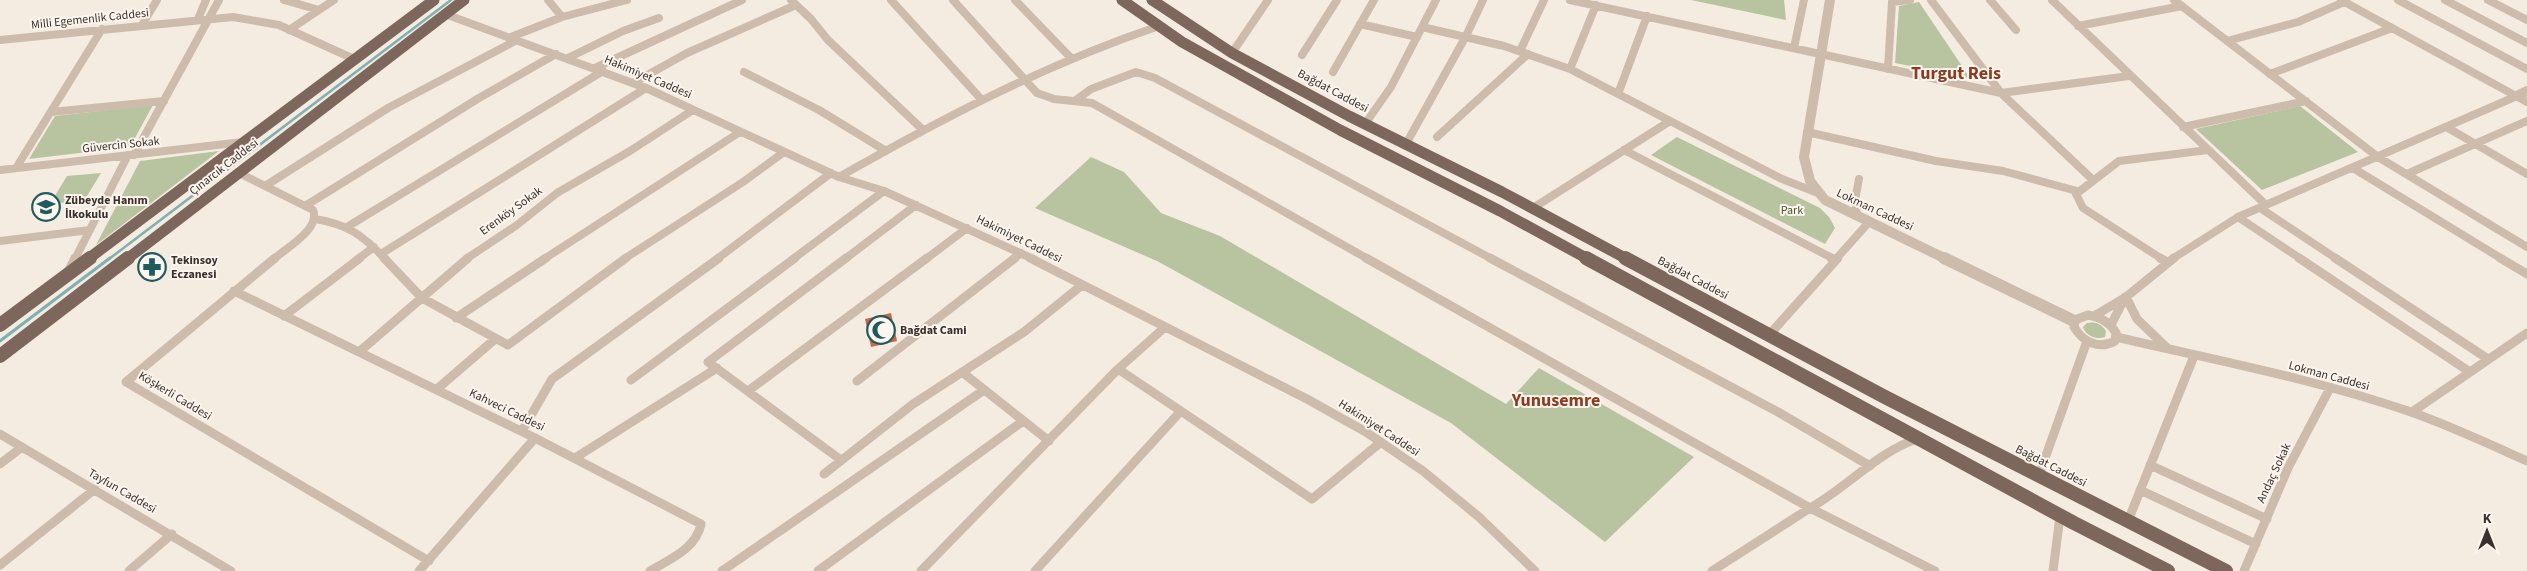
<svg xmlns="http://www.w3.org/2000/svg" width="2527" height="571" font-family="'Source Sans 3',sans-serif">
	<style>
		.green { fill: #b8c4a0 }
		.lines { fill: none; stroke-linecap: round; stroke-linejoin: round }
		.stream-far1 { stroke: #7fb0b2; stroke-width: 2.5 }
		.stream { stroke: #7fb0b2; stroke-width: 3 }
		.building { fill: #c8694b }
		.minor-far1 { stroke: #cdbbac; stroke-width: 8 }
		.minor { stroke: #cdbbac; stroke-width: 9 }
		.tertiary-far1 { stroke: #cdbbac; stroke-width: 10 }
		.tertiary { stroke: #cdbbac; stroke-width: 12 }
		.primary-far1 { stroke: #7d675c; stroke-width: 11 }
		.primary { stroke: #7d675c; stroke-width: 14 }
		.labels { text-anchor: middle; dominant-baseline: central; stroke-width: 4; stroke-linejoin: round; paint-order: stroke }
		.street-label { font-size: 12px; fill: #3b302b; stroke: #fbf5ee }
		.poi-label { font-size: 12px; font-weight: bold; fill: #3b302b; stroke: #fbf5ee; text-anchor: start }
		.park-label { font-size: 12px; fill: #4a5a2e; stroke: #fbf5ee }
		.district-label { font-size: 18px; font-weight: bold; fill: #8c3b22; stroke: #fbf5ee }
	</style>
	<rect width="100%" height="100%" fill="#f4ebe1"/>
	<path class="green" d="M1691,0H1784L1786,20Z
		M1919,2L1970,78L1895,63L1899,6Z
		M153,105L130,147L29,159L55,116Z
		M2300,106L2358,152L2262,190L2196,129Z
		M1677,137L1820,208L1829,217L1835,228L1825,244L1651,155Z
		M219,151L96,245L140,161Z
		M1091,157L1124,172L1161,213L1220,236L1506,404L1539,368L1694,457L1605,542L1451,423L1157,261L1035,208Z
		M101,173L84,201L50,204L67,176Z
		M2087,323C2095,321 2102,324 2106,331L2105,337C2096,340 2086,336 2083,327Z"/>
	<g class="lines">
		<path class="stream-far1" d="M109,259L451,0"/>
		<path class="stream" d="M0,341L110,258"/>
	</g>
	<path class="building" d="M891,313L897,341L871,347L865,319Z"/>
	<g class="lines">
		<path class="minor-far1" d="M284,0L319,10
			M548,0L562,17
			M791,0L811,19L828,40L923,130
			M891,0L981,99
			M953,0L1037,93L1054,99L1092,103L1368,259
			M1015,0L1071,58
			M1570,0L2001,93L2129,76
			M1931,0L2001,93L2093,180
			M1990,0L2016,30
			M2052,0L2266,205
			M2174,0L2378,157L2527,247
			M2341,0L2527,102
			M2398,0L2527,69
			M2445,0L2527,43
			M2488,0L2527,20
			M445,14L646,88L839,177L884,191L1033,259
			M198,19L206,0
			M1360,24L1417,37
			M142,25L157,0
			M2078,26L2182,6
			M1422,27L1504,46L1570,69L1782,179L1818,193
			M289,30L334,0
			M511,37L562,17L627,0
			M0,40L233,17L279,25L354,59
			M2227,41L2298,22L2344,2
			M1794,48L1804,0
			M1520,51L1544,0
			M1232,53L1268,0
			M1302,55L1337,0
			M568,58L623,31L659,18
			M595,68L742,0
			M1570,69L1596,5
			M1888,69L1892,2L1910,0
			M744,72L819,110L886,151
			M1333,72L1374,0
			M2270,74L2392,28
			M633,83L687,53L796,5
			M1618,94L1647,16
			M1076,100L1091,89L1136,72L1155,78L1492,259
			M51,112L164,101
			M1365,124L1391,87L1436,0
			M2183,127L2306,101
			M2448,128L2527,174
			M1807,132L1936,161L2003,171L2077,191
			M1437,137L1528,54
			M1406,144L1466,36L1483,0
			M1624,150L1834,259
			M134,155L219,0
			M16,168L102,29
			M2353,168L2502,259
			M0,170L243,142
			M239,173L313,210C321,229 286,248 274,259
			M2407,174L2527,121
			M839,177C945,117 1044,65 1159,26
			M265,186L388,108L517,40
			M305,206L479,98L556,54
			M1533,208L1670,121
			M2260,208L2337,259
			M1857,215L1855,200L1859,179
			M2238,217L2301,259
			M315,219C347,224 363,235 385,259
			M347,227L603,71
			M0,241L90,230
			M381,254L646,88
			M75,259L128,155
			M358,259L374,247
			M466,259L517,225L557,193L630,151L693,110
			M544,259L740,132
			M624,259L743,182L784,152
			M717,259L831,173
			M793,259L884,191
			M845,259L916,205
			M926,259L967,228
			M1013,259L1021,253
			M1836,259L1870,221
			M2162,259L2083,208L2076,194L2119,161L2208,150
			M2172,259L2238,217L2517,96"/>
		<path class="minor" d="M275,258L126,382L429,561
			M384,258L422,298L508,345L626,258
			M1030,258L1307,399L1366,432L1423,471L1479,517L1535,571
			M1366,258L1810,508C1846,488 1879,451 1917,439
			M1490,258L1778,412L1870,466
			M1831,258L1836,260
			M2160,258L2167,262
			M2299,258L2470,372
			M2335,258L2488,359
			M2500,258L2527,274
			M68,272L75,258
			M234,291L535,438L701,524C696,549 670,559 650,571
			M2126,297L2137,319L2166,347
			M2088,315C2100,317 2110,322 2116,333L2115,341C2099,350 2083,342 2074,327L2075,320Z
			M284,316L360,258
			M2094,316L2126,297L2174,258
			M456,318L546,258
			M2111,325L2125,297
			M1769,335L1838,258
			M2116,337C2215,360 2315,379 2411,412C2451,426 2489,444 2527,461
			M359,352L468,258
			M1118,369L1312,499L1381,442
			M962,372L1049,441
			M631,380L795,258
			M857,381L1015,258
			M437,389L494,340
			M748,391L927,258
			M2412,412L2527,333
			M522,431L552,379L719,258
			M0,434L231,571
			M575,458L717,368
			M841,460L708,362L846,258
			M0,464L22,447
			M2150,465L2267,519
			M824,474L913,404L1024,332L1082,285
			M2039,475L2087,341
			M2140,490L2256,544
			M2128,521L2194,356
			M0,565L95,489
			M129,571L172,534
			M419,571L535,438
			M722,571L984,390
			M818,571L1023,421
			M921,571L1118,369L1164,328
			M1035,571L1180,412
			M1712,571L1810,508L1935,571
			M2053,571L2060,516
			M2244,571L2288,468L2330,388"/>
		<path class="tertiary-far1" d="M1830,0L1804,157L1810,181L1825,200L1946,259
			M2517,96L2527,91"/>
		<path class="tertiary" d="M1944,258L2074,321"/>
		<path class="primary-far1" d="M1122,0L1182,42L1340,130L1500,211L1588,259
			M1152,0L1232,53L1349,116L1502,192L1627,259
			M88,259L434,0
			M127,259L464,0"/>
		<path class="primary" d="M1586,258L2074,523L2168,571
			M1625,258L1883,396L2226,571
			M0,325L90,258
			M0,356L128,258"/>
	</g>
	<defs>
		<symbol id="school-ring" viewBox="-11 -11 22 22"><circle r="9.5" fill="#fbf5ee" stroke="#1f5a5e" stroke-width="1.5"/><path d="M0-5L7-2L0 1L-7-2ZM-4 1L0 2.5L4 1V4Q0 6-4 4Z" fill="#1f5a5e"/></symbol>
		<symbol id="pharmacy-ring" viewBox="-11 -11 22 22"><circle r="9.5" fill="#fbf5ee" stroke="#1f5a5e" stroke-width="1.5"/><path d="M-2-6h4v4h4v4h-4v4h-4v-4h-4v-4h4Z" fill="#1f5a5e"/></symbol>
		<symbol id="mosque-ring" viewBox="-11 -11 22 22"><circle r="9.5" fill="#fbf5ee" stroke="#1f5a5e" stroke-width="1.5"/><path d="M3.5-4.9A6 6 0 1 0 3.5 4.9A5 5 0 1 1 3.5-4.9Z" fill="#1f5a5e"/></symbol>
	</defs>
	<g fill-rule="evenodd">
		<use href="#school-ring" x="30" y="191" width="32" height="32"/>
		<use href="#pharmacy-ring" x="136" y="251" width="32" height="32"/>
		<use href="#mosque-ring" x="865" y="314" width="32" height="32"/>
	</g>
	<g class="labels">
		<g class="street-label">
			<text transform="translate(90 19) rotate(-6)">Milli Egemenlik Caddesi</text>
			<text transform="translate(648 77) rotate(23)">Hakimiyet Caddesi</text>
			<text transform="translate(1333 91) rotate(28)">Bağdat Caddesi</text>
			<text transform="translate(121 145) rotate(-6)">Güvercin Sokak</text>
			<text transform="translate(224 167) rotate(-38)">Çınarcık Caddesi</text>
			<text transform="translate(1875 210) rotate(25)">Lokman Caddesi</text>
			<text transform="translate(511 211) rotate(-36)">Erenköy Sokak</text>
			<text transform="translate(1019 239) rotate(26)">Hakimiyet Caddesi</text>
			<text transform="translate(1693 278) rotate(28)">Bağdat Caddesi</text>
			<text transform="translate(2329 376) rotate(15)">Lokman Caddesi</text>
			<text transform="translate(175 396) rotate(31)">Köşkerli Caddesi</text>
			<text transform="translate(507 410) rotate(26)">Kahveci Caddesi</text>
			<text transform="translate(1379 428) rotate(33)">Hakimiyet Caddesi</text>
			<text transform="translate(2051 466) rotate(27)">Bağdat Caddesi</text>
			<text transform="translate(2274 473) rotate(-65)">Andaç Sokak</text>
			<text transform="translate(122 491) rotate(30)">Tayfun Caddesi</text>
		</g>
		<g class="poi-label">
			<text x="65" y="200">Zübeyde Hanım<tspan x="65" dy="14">İlkokulu</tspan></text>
			<text x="171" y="260">Tekinsoy<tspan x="171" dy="14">Eczanesi</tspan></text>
			<text x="900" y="330">Bağdat Cami</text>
		</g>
		<g class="park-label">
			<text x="1792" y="210">Park</text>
		</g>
		<g class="district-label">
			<text x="1956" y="73">Turgut Reis</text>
			<text x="1556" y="400">Yunusemre</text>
		</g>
	</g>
	<g transform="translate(2487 531)" stroke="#fbf5ee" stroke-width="4" paint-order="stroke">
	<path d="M0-4L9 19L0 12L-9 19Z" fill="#3b302b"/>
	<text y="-8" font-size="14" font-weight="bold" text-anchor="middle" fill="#3b302b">K</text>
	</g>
</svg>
